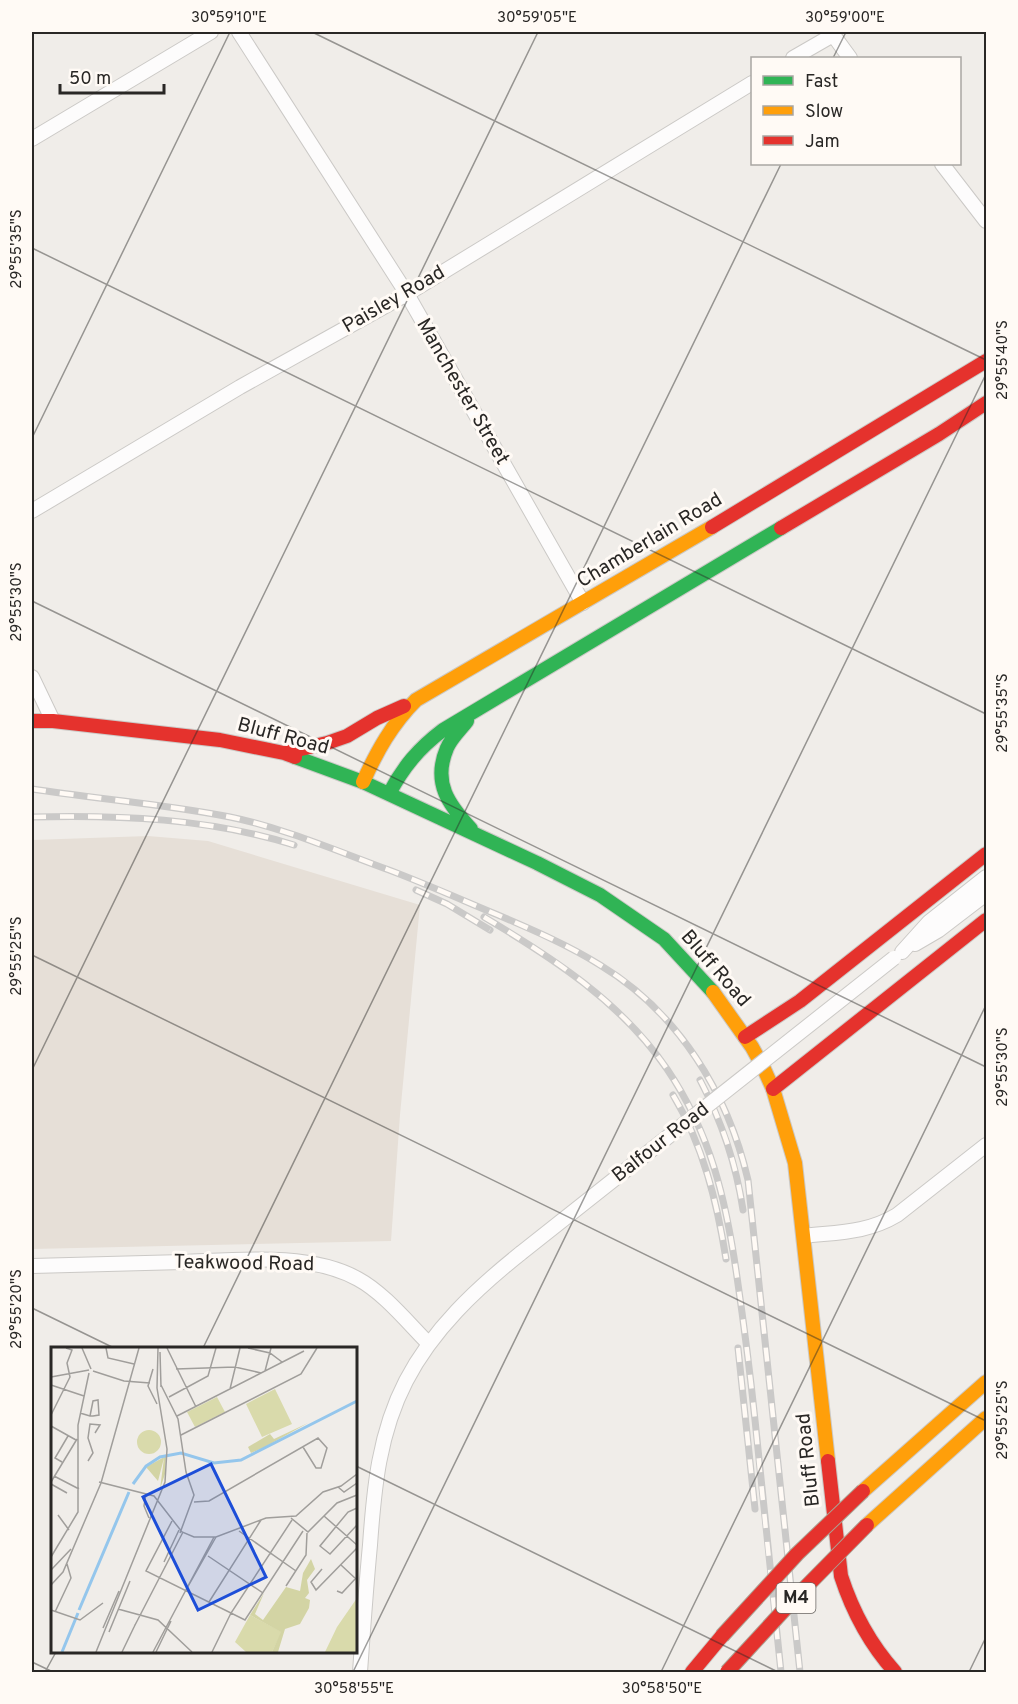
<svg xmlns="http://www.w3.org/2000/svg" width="1018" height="1704" font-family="Overpass,sans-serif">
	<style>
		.built { fill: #e6dfd7 }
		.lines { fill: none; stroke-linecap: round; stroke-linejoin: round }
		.street-casing { stroke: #cbc9c6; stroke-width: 16 }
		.fast-casing { stroke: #cbc9c6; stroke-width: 16 }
		.slow-casing { stroke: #cbc9c6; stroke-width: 16 }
		.jam-casing { stroke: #cbc9c6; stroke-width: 16 }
		.street { stroke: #fdfcfc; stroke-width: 14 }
		.fast { stroke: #30b455; stroke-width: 14 }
		.slow { stroke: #ff9f0a; stroke-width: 14 }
		.jam { stroke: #e5322d; stroke-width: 14 }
		.rail-casing { stroke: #cac9c8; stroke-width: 7 }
		.rail { stroke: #fffaf5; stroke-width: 4.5; stroke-dasharray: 14; stroke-linecap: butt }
		.street-bridge-casing { stroke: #cbc9c6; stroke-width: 16; stroke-linecap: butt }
		.jam-bridge-casing { stroke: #aca294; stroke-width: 16; stroke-linecap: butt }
		.street-bridge { stroke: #fdfcfc; stroke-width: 14 }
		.jam-bridge { stroke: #e5322d; stroke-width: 14 }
		.ticks { fill: none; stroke: #292725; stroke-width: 1.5; stroke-opacity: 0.45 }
		.labels { text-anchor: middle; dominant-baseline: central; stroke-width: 6; stroke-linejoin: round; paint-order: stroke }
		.shield { fill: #fffaf5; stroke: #696663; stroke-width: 1.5 }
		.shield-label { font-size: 18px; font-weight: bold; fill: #292725 }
		.street-label { font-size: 20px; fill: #292725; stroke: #fffaf5 }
		.inset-river { fill: none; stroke: #94c6ec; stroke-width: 3 }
		.inset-road { fill: none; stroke: #a09e9b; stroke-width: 1.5 }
		.view { fill: #1d4ed8; fill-opacity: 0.15; stroke: #1d4ed8; stroke-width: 3 }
		.inset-edge { fill: none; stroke: #292725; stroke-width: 3 }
		.neatline { fill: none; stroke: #292725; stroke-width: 2 }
		.ticks-label { font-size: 15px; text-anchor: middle; fill: #292725 }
	</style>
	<rect width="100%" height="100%" fill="#f0ede9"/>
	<path class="built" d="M148,836L208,841L420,905L400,1115L391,1241L32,1249V840Z"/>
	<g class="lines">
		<defs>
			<path id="street" d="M239,32L407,294L583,603
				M831,32L850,58
				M793,58L833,35
				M32,139L211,32
				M942,164L986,221
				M32,511L240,387L407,294L752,83
				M32,677L53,721
				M915,944L939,930L986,894
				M902,952L929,922L986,877
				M804,1236C838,1232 867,1233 897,1215L986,1145
				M32,1266C82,1265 132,1263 183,1262C237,1260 310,1252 358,1279C384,1293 408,1323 429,1344
				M360,1672C363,1630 366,1587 370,1545C374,1488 379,1433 406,1381C433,1329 476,1289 521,1253"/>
			<path id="fast" d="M467,721C461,729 451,738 447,748C432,783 449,805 471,829
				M295,757L363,782L537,863L600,895L664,939L713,992
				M389,794C403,767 419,748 443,730L781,528"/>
			<path id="slow" d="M363,782C377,751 392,724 416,700L712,527
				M713,992L752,1047L764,1069L773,1089L795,1163L828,1461
				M863,1491L986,1382
				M867,1525L986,1418"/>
			<path id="jam" d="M712,527L986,361
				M781,528L939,434L986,403
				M32,721H53L220,740L284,753L295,757
				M284,753L327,743L347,736L377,718L404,706
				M745,1037L800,1001L986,854
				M773,1089L986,920
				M828,1461L841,1576C853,1613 869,1643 895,1672
				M692,1672L722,1636"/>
		</defs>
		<use href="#street" class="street-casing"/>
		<use href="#fast" class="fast-casing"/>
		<use href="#slow" class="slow-casing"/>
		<use href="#jam" class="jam-casing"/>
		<use href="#street" class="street"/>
		<use href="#fast" class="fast"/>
		<use href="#slow" class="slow"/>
		<use href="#jam" class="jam"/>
		<defs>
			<path id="rail" d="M32,789C97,799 164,804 230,817C284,828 337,851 389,870C426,884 462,900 498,915C533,930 568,945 600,965C678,1012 728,1093 748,1180L800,1672
				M32,817C120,815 208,818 294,845
				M416,890L447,904L490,930
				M484,917C553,958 621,1002 667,1069C711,1134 726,1200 737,1277C744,1325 750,1372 755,1420C763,1504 772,1588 781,1672
				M700,1080C722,1122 736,1163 743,1210
				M673,1095C703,1145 717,1202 726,1259
				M738,1348L755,1509"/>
		</defs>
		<use href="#rail" class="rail-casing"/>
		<use href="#rail" class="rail"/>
		<defs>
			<path id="street-bridge" d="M521,1253L894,958"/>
			<path id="jam-bridge" d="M722,1636L797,1554L863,1491
				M727,1672L795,1598L867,1525"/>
		</defs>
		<use href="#street-bridge" class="street-bridge-casing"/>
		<use href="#jam-bridge" class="jam-bridge-casing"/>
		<use href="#street-bridge" class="street-bridge"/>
		<use href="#jam-bridge" class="jam-bridge"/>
	</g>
	<path class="ticks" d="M312,32L986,360M833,58L846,32M32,248L986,714M32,438L230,32M32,601L986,1067M32,955L986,1421M32,1070L538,32M32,1308L114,1348M203,1348L781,164M356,1466L778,1672M32,1662L53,1672M45,1672L56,1652M353,1672L986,374M661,1672L986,1005M969,1672L986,1637"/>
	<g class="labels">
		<rect class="shield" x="776.5" y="1583" width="39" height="30" rx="4.5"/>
		<g class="shield-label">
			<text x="796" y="1598">M4</text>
		</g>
		<g class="street-label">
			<text transform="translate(394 300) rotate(-30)">Paisley Road</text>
			<text transform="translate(462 392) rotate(60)">Manchester Street</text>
			<text transform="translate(650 541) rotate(-31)">Chamberlain Road</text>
			<text transform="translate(283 737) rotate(15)">Bluff Road</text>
			<text transform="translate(715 969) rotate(49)">Bluff Road</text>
			<text transform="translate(661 1143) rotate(-38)">Balfour Road</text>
			<text transform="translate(244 1264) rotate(1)">Teakwood Road</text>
			<text transform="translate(809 1460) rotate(-96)">Bluff Road</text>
		</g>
	</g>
	<g transform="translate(51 1347)">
		<rect width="306" height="306" fill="#f0ede9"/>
		<path d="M224,42L241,77L211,90L195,57ZM166,50L174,65L144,80L136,65ZM86 95a12 12 0 1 1 24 0a12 12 0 1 1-24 0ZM306,251V305H274L286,280ZM199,268L231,285L221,305H195L184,295Z" fill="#d9daab"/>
		<path d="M257,76L214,100L200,106L197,100L219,87L223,92ZM115,109L114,127L109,142L113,111L107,134L95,120ZM260,212L264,222L256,233L258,246L254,251L259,253L258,261L249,277L234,282L227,305H221L230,285L199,268L213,246L204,267L212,273L235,240L249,244L252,226Z" fill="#d3d4a4"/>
		<path class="inset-river" d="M82,137L95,119L109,110L130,106L163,116L190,113L306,54M28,263L78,145M11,305L27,266"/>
		<path class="inset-road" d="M31,1L40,22M55,1L57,11L83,17M116,1L145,60M197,1L219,6L231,15M109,5L110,40M102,22L97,39L106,57M125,22L184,20L210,26M42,24L73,34L99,36M214,24L220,1M0,30L38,23M0,38L33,49M110,38L127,72L135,125L143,148L129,186M179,42L189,1M118,50L157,29L165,1M29,66L39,69H42L48,68L47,53L42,54L39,69M0,68L19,30L16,16L21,3L15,1M126,69L253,4M0,79L25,93M130,88L250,27L266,1M37,114L42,106L37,91L39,77L49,78L44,86M11,115L4,111L17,89M3,129L28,142M0,135L26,92M48,135L103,149L131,185L143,190H165L215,171L245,169L272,145L290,139L306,127M0,137L16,146M287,140L293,145L306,136M95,147L93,159L98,171M143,155L158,154L267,91L276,101L270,121H265L252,100M306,161L297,165L269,199L279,207L306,178M7,168L18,183M273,169L306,198M240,171L257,185L286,156L306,148M121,174L95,224L194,273L252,184M188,184L245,224M157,209L212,246M0,210L27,165V78L38,26M113,215L128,183M290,218L305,232M113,222L132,185M271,222L260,235L265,243L306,201M0,223L20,202M0,238L12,225L50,136L88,1M235,239L255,208L256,186M135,243L165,190M286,244L291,246L305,231M158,255L210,173M67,262L107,273L141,305M0,263L29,273L52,256M4,265L20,231L16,217M83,280L114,220M52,281L68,244M58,285L79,234M45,305L114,135L116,102L106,41L107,1M71,305L84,278M102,305L163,190M105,305L120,274M161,305L180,266L241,173"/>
		<path class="view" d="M160,117L215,230L147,263L92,150Z"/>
		<rect width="306" height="306" class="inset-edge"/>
	</g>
	<rect width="1018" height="1704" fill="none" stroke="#fffaf5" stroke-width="66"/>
	<rect x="751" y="57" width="210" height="108" fill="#fffaf5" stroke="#a9a6a2" stroke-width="1.5"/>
	<rect x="763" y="76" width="30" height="9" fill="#30b455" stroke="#a9a6a2" stroke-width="1.5"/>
	<text x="805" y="87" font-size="18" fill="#292725">Fast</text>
	<rect x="763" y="106" width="30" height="9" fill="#ff9f0a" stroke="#a9a6a2" stroke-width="1.5"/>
	<text x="805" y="117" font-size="18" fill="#292725">Slow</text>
	<rect x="763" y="136" width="30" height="9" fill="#e5322d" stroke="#a9a6a2" stroke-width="1.5"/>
	<text x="805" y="147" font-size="18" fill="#292725">Jam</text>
	<path d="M60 84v9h104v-9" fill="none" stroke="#292725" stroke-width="3"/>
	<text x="69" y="84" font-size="18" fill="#292725" stroke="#fffaf5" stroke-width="4.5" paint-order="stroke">50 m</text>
	<rect x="33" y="33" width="952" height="1638" class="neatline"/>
	<g class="ticks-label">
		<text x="229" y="22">30°59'10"E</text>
		<text x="537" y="22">30°59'05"E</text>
		<text x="845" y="22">30°59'00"E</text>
		<text transform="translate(16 249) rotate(-90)" y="5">29°55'35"S</text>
		<text transform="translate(1002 360) rotate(-90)" y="5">29°55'40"S</text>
		<text transform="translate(16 602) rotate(-90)" y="5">29°55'30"S</text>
		<text transform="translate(1002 713) rotate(-90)" y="5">29°55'35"S</text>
		<text transform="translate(16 956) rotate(-90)" y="5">29°55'25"S</text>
		<text transform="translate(1002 1067) rotate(-90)" y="5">29°55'30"S</text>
		<text transform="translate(16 1309) rotate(-90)" y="5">29°55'20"S</text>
		<text transform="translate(1002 1420) rotate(-90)" y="5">29°55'25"S</text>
		<text x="354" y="1693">30°58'55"E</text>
		<text x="662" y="1693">30°58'50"E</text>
	</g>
</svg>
